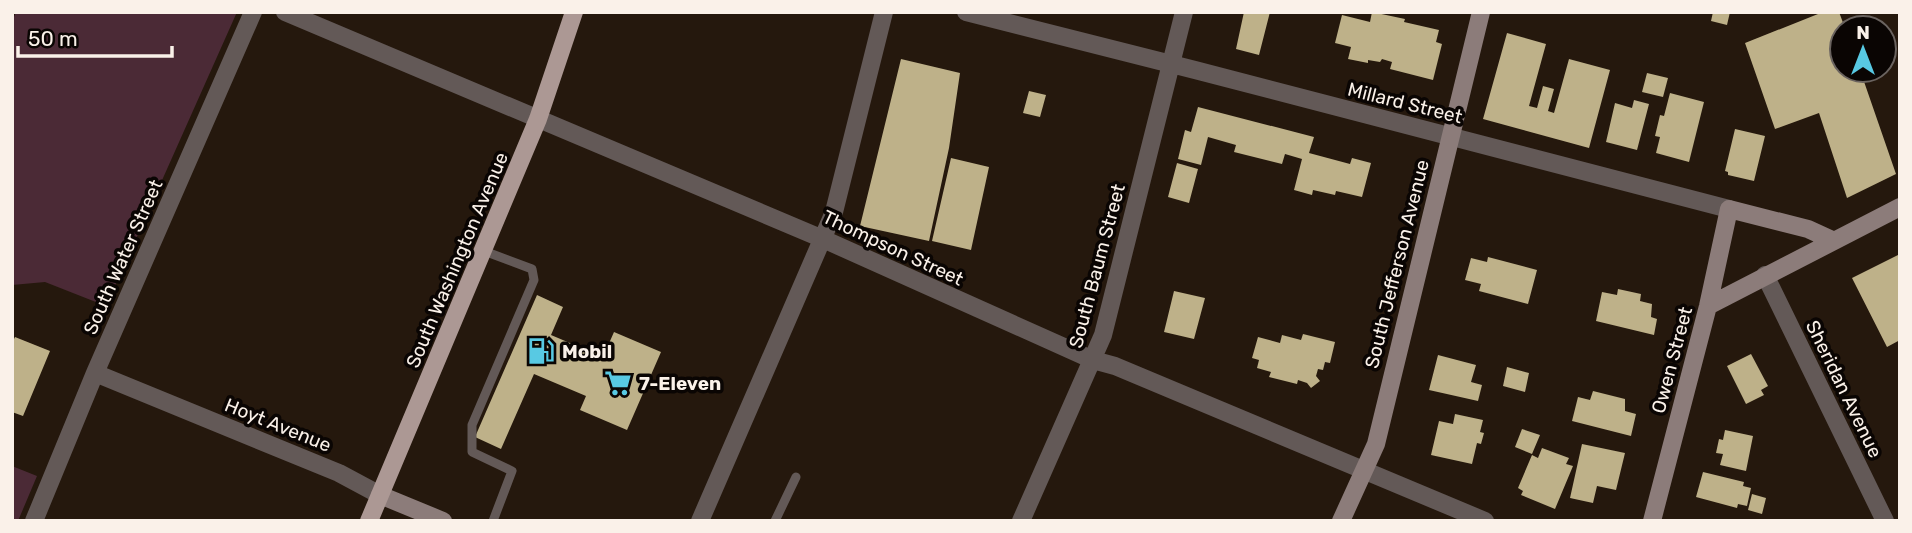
<svg xmlns="http://www.w3.org/2000/svg" width="1912" height="533" font-family="Rubik,sans-serif">
	<style>
		.green { fill: #4b2a36 }
		.building { fill: #beb189 }
		.lines { fill: none; stroke-linecap: round; stroke-linejoin: round }
		.lane { stroke: #635957; stroke-width: 9 }
		.street { stroke: #635957; stroke-width: 18 }
		.secondary { stroke: #8c7c7a; stroke-width: 18 }
		.primary { stroke: #ac9894; stroke-width: 18 }
		.labels { text-anchor: middle; dominant-baseline: central; stroke-width: 7; stroke-linejoin: round; paint-order: stroke }
		.street-label { font-size: 19px; fill: #faf1e9; stroke: #0a0503 }
		.poi-label { font-size: 19px; font-weight: bold; fill: #faf1e9; stroke: #0a0503; text-anchor: start }
	</style>
	<rect width="100%" height="100%" fill="#25180d"/>
	<path class="green" d="M16,12H237L106,306L45,282L12,285V22Z
		M12,466L37,476L18,521H12Z"/>
	<path class="building" d="M1244,12H1270L1259,55L1236,49Z
		M1372,12L1405,19L1404,22L1439,30L1436,42L1442,44L1433,80L1390,69L1392,62L1382,59L1380,62L1368,60V63L1348,59L1351,47L1335,43L1342,15L1370,22Z
		M1713,12H1730L1727,25L1711,21Z
		M1823,12H1839L1845,28H1842V70H1860L1896,174L1847,198L1819,113L1775,129L1745,43Z
		M1507,33L1546,44L1529,106L1537,108L1543,86L1554,89L1548,111L1554,113L1569,59L1610,70L1589,148L1483,119Z
		M901,59L960,73L949,148L929,241L860,226Z
		M1647,73L1668,78L1663,97L1642,92Z
		M1029,91L1046,95L1040,117L1023,113Z
		M1670,93L1704,102L1689,162L1656,153L1660,137L1655,136L1660,115L1664,116Z
		M1634,100L1649,104L1637,150L1606,142L1615,103L1632,108Z
		M1198,107L1314,137L1309,153L1350,164L1352,158L1371,163L1362,197L1336,191L1335,195L1313,190L1312,195L1294,190L1302,159L1285,154L1282,164L1234,152L1236,145L1208,137L1201,165L1178,159L1185,130L1191,132Z
		M1735,129L1765,136L1754,181L1728,175V172L1725,171Z
		M951,158L989,167L971,250L932,241Z
		M1177,163L1198,169L1189,203L1168,197Z
		M1900,254V340L1887,347L1852,278Z
		M1488,257L1537,270L1528,304L1479,291L1481,284L1465,280L1471,258L1487,262Z
		M1618,289L1641,294L1640,301L1652,304L1651,317L1657,319L1654,335L1596,321L1602,292L1617,295Z
		M1174,291L1205,298L1194,339L1164,332Z
		M537,295L563,307L551,335L603,357L614,332L661,352L627,430L580,410L586,396L534,374L501,449L475,437Z
		M1303,334L1335,342L1330,363L1325,362L1323,370L1318,369L1316,376L1320,381L1311,388L1307,383L1298,380L1297,384L1269,377L1271,372L1257,368L1259,360L1252,358L1258,337L1280,343L1282,335L1301,340Z
		M15,337L50,351L23,416L12,412V343Z
		M1751,354L1768,386L1761,390L1764,395L1746,404L1727,366Z
		M1438,355L1476,365L1471,382L1482,385L1478,401L1429,390Z
		M1507,367L1529,373L1525,392L1503,386Z
		M1593,391L1625,399V411L1636,414L1631,436L1572,421L1578,397L1590,400Z
		M1455,414L1483,420L1480,432L1484,433L1481,444L1477,443L1472,464L1431,455L1439,421L1453,424Z
		M1522,429L1540,435L1532,454L1515,447Z
		M1725,430L1753,436L1746,471L1720,465L1723,454L1716,453L1719,439L1723,440Z
		M1582,444L1625,453L1616,490L1597,486L1593,503L1570,498Z
		M1542,448L1569,458L1566,464L1573,466L1555,509L1521,495L1523,491L1518,488L1532,455L1538,458Z
		M1703,472L1744,482L1743,486L1751,488L1747,506L1738,504L1737,508L1696,497Z
		M1752,494L1766,498L1762,514L1748,510Z"/>
	<g class="lines">
		<path class="lane" d="M484,251L532,269L534,280L472,425V452L512,471L493,521
			M775,521L796,477"/>
		<path class="street" d="M285,12L823,239L1093,360L1115,366L1485,521
			M966,12L1195,70L1729,209
			M1765,275L1885,521
			M95,373L339,473L380,495
			M34,521L95,373L253,12
			M700,521L834,212L884,12
			M1021,521L1103,335L1184,12"/>
		<path class="secondary" d="M1708,306L1900,207
			M380,495L443,521
			M1341,521L1376,444L1481,12
			M1652,521L1708,306L1729,209L1808,229L1832,240"/>
		<path class="primary" d="M369,521L538,119L574,12"/>
	</g>
	<defs>
		<symbol id="fuel-bare" viewBox="-9 -9 18 18"><path d="M-5.5-6h7V0h2V4h1.3V-2.5L3-4.5l.8-.8L6-3V5H2.5V1h-1V6h-7ZM-4.2-4.7v3.2H.2V-4.7Z" fill="#58c9e3" stroke="#0a0503" stroke-width="2.5" paint-order="stroke"/></symbol>
		<symbol id="supermarket-bare" viewBox="-9 -9 18 18"><path d="M-6-5.5h2.5l.6 2H6L4.5 2H-2.5L-4.4-4H-6ZM-1.5 3.2a1.3 1.3 0 1 0 .1 0ZM3 3.2a1.3 1.3 0 1 0 .1 0Z" fill="#58c9e3" stroke="#0a0503" stroke-width="2.5" paint-order="stroke"/></symbol>
	</defs>
	<g fill-rule="evenodd">
		<use href="#fuel-bare" x="522" y="332" width="38" height="38"/>
		<use href="#supermarket-bare" x="599" y="364" width="38" height="38"/>
	</g>
	<g class="labels">
		<g class="street-label">
			<text transform="translate(1405 103) rotate(14)">Millard Street</text>
			<text transform="translate(893 248) rotate(25)">Thompson Street</text>
			<text transform="translate(123 257) rotate(-66)">South Water Street</text>
			<text transform="translate(457 260) rotate(-67)">South Washington Avenue</text>
			<text transform="translate(1397 264) rotate(-76)">South Jefferson Avenue</text>
			<text transform="translate(1097 266) rotate(-75)">South Baum Street</text>
			<text transform="translate(1672 360) rotate(-75)">Owen Street</text>
			<text transform="translate(1844 389) rotate(64)">Sheridan Avenue</text>
			<text transform="translate(278 425) rotate(22)">Hoyt Avenue</text>
		</g>
		<g class="poi-label">
			<text x="562" y="351">Mobil</text>
			<text x="639" y="383">7-Eleven</text>
		</g>
	</g>
	<rect width="1912" height="533" fill="none" stroke="#faf1e9" stroke-width="28"/>
	<g transform="translate(1863 49)"><circle r="33" fill="#0a0503" stroke="#6a635f" stroke-width="2"/>
	<path d="M0-5L12 26L0 18L-12 26Z" fill="#58c9e3"/>
	<text y="-10" font-size="19" font-weight="bold" text-anchor="middle" fill="#faf1e9">N</text>
	</g>
	<path d="M18 46v10h154v-10" fill="none" stroke="#faf1e9" stroke-width="3.5"/>
	<text x="28" y="46" font-size="21" fill="#faf1e9" stroke="#0a0503" stroke-width="5" paint-order="stroke">50 m</text>
</svg>
